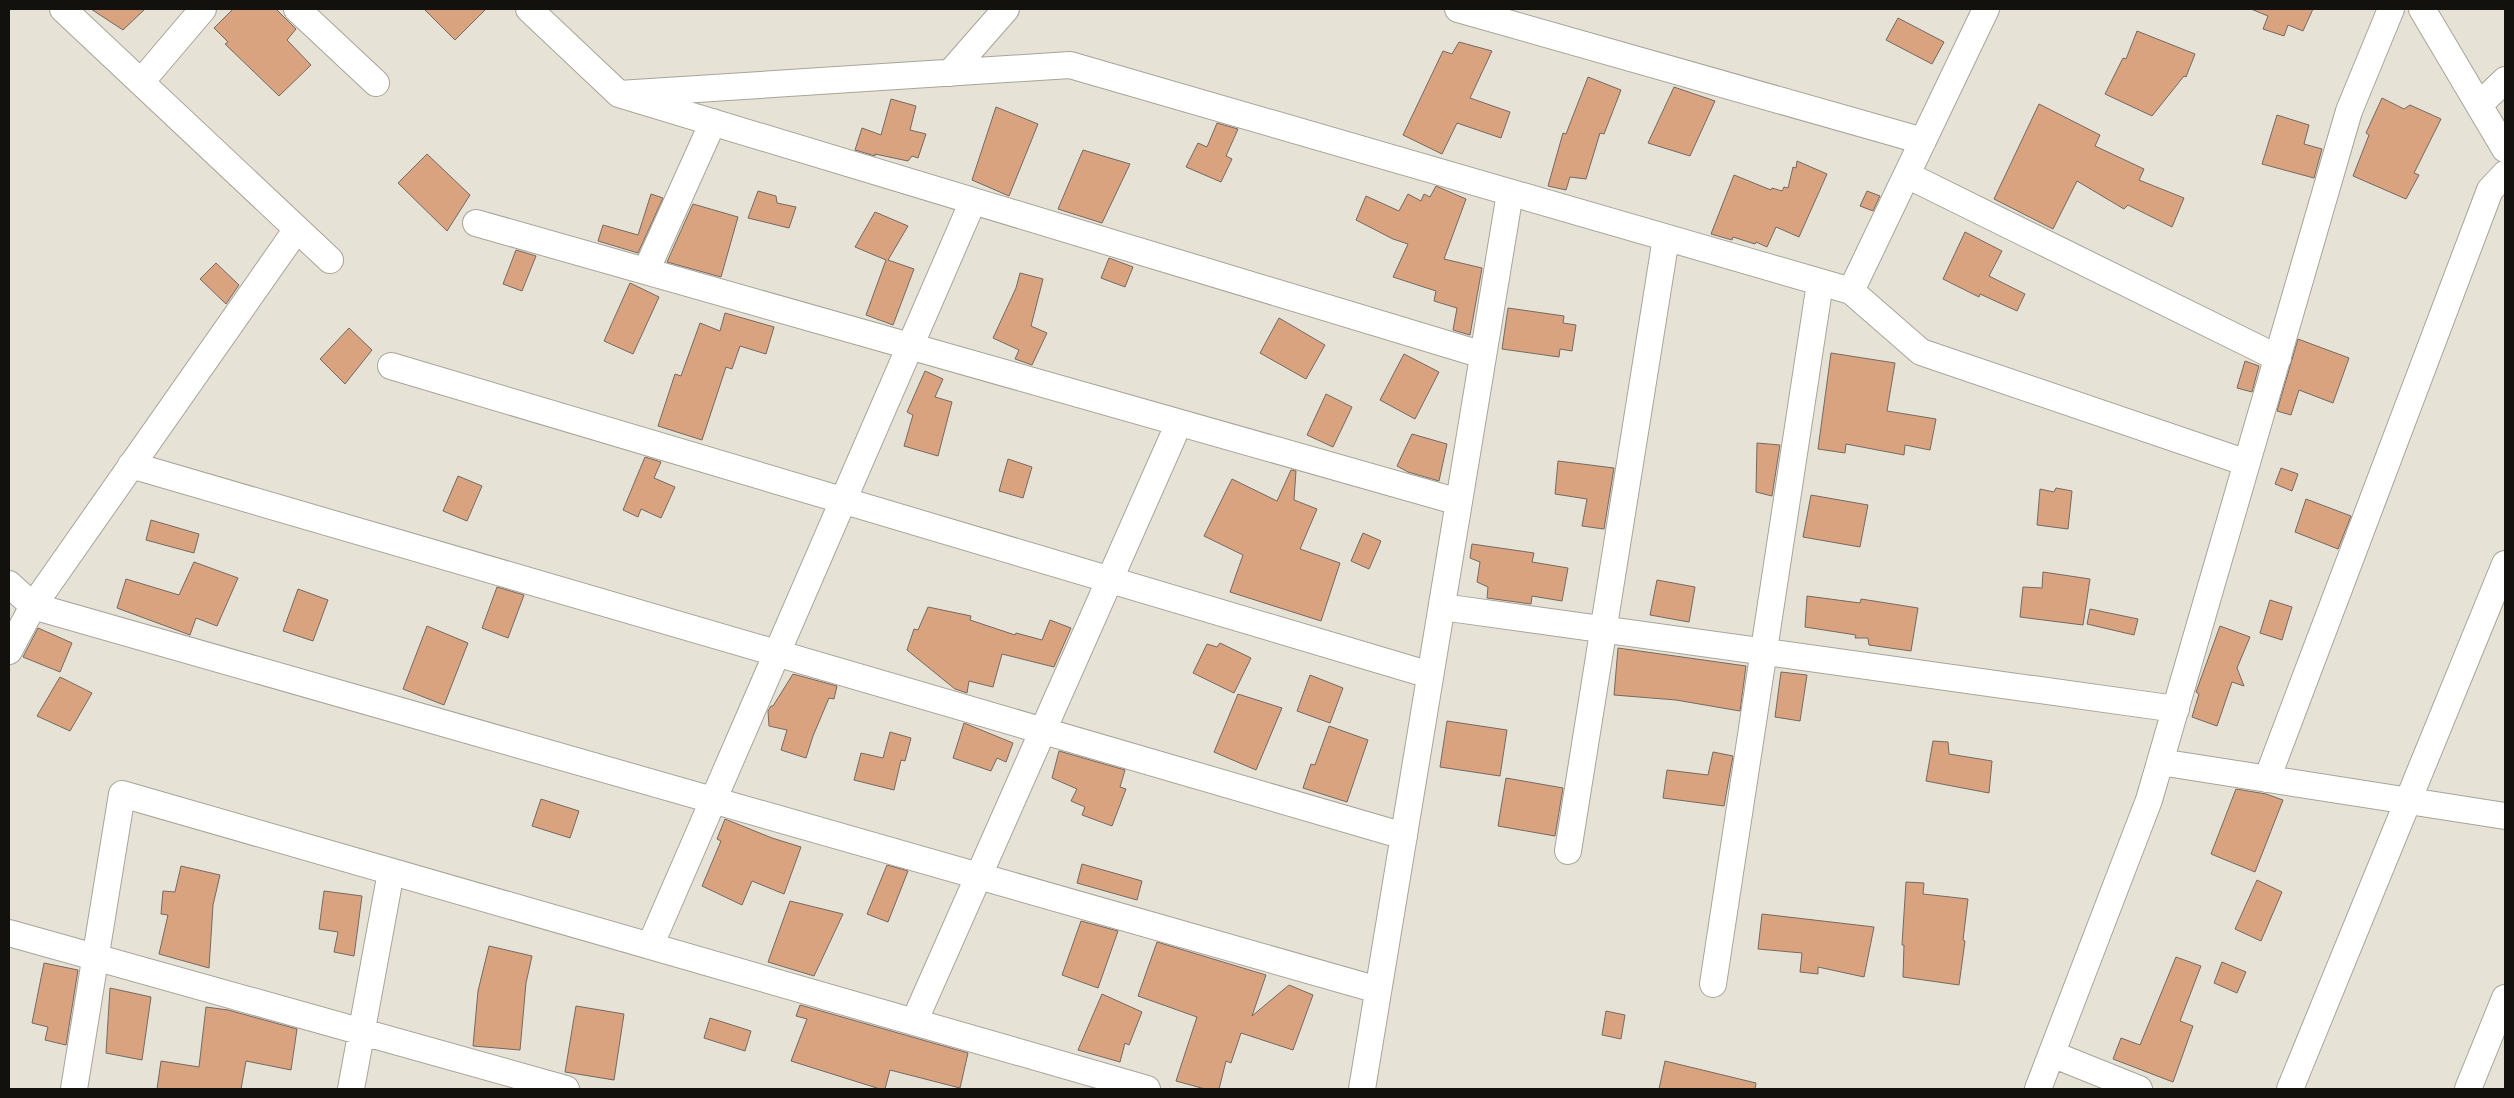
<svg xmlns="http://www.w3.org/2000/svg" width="2514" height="1098" font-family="'Noto Sans',sans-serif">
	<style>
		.building { fill: #daa380; stroke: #746963 }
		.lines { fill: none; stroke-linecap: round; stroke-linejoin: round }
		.street-casing { stroke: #a8a499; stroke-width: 28 }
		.street { stroke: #fff; stroke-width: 26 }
	</style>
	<rect width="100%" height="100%" fill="#e6e2d6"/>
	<path class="building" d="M91,9H145L123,30Z
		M233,9H276L296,29L287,40L311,65L279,96L225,44L228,42L214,28Z
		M424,9H486L455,40Z
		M2251,9H2313L2303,31L2288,25L2284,36L2263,29L2268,16Z
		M1898,18L1944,42L1932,64L1886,40Z
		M2137,31L2195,54L2186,77L2184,76L2152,116L2105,94L2123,58L2126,59Z
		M1459,42L1492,51L1470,98L1510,112L1501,138L1457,123L1442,154L1403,135L1443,51L1452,54Z
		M1588,77L1621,90L1604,134L1600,133L1586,179L1570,177L1566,190L1548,186L1563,133L1566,134Z
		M1674,87L1715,101L1690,156L1648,143Z
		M2382,98L2404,109L2410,105L2441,119L2414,173L2419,175L2406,199L2353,176L2369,135L2366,133Z
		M891,99L916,106L910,130L926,134L918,158L912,156L908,161L875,154V156L855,150L862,128L881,135Z
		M2039,104L2100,135L2095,146L2144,169L2139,180L2184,198L2172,227L2128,205L2124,209L2077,181L2053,229L1994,199Z
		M996,107L1038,124L1009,196L972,180Z
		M2277,115L2309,125L2304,144L2322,149L2314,178L2262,164Z
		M1217,123L1238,129L1226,156L1232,159L1221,182L1186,167L1198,143L1207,147Z
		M1083,150L1130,164L1102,223L1058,209Z
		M427,154L470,195L447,231L398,183Z
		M1797,161L1827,174L1799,237L1776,227L1767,247L1756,242L1755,244L1733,237L1732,240L1711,234L1734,175L1771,190L1772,188L1782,191L1784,187L1788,188L1793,167L1796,168Z
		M1436,186L1466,199L1444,259L1482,268L1470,335L1453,330L1457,308L1434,301L1436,291L1393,277L1408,244L1393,239L1356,220L1366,196L1399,211L1408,194L1421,201L1424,194L1430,197Z
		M758,191L776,196L777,203L796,207L789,228L748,218Z
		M1867,191L1880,196L1873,211L1860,206Z
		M651,194L663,198L638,253L598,241L603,225L638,235Z
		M693,204L738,217L721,277L667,262Z
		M875,212L908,226L888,260L914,269L893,325L866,315L886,260L855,247Z
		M1965,232L2002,251L1989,276L2025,294L2017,311L1980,294L1979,297L1943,279Z
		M516,250L536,256L522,291L503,284Z
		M1109,258L1133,267L1125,287L1101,278Z
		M216,263L239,285L226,304L200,279Z
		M1020,273L1043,279L1031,326L1047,333L1032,365L1015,359L1019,350L993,338L1016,288Z
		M630,283L659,297L633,354L604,341Z
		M1508,308L1564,316L1563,323L1576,325L1572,351L1560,349L1559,357L1502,349Z
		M725,313L774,327L766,354L740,346L732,369L726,367L702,440L658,426L675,374L681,376L700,323L720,331Z
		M1279,318L1325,345L1306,379L1260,353Z
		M349,328L372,350L345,384L320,359Z
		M2298,339L2349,358L2333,403L2299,390L2291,415L2277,411Z
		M1831,353L1895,363L1887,411L1936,419L1930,450L1905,445L1904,455L1846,444L1845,453L1818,449Z
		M1404,354L1439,372L1415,419L1380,400Z
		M2245,361L2259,366L2252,392L2237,388Z
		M925,371L943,379L935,397L952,402L938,456L904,446L913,415L907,412Z
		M1326,394L1352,407L1333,447L1307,435Z
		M1412,434L1447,444L1439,481L1408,472L1397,466Z
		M1757,443L1780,445L1772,496L1756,492Z
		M645,457L661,462L654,478L675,487L661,518L641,509L638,517L623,510Z
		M1008,459L1032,467L1023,498L999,491Z
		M1558,461L1614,468L1604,529L1582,526L1587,499L1555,494Z
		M2281,468L2298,474L2292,491L2275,484Z
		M1291,470L1296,471L1294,500L1317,509L1300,549L1340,563L1321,621L1230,592L1243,555L1204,536L1232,479L1277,501Z
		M458,476L482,486L467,521L443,511Z
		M2056,488L2072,491L2068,529L2037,525L2040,489L2054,492Z
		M1811,495L1868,505L1860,547L1803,537Z
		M2306,499L2351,516L2338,549L2295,532Z
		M151,520L199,534L194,553L146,540Z
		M1363,533L1381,541L1369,569L1351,561Z
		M1472,544L1534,553L1532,562L1568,568L1562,601L1532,596L1531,604L1487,598L1488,587L1477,582L1480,562L1470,558Z
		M194,562L238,578L217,626L196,618L190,635L117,608L126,579L179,595Z
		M2043,572L2090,579L2083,625L2020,617L2023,587L2042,588Z
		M1657,580L1695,587L1689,622L1650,615Z
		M497,587L524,595L508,638L482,628Z
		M298,589L328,600L313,641L283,631Z
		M1807,596L1860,603L1861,599L1918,608L1911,651L1869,645L1868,638H1855L1856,635L1805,627Z
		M2270,600L2292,607L2282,640L2260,633Z
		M928,607L971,616L970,620L1015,635L1016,633L1042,640L1050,620L1071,628L1054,667L1002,654L993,687L969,681L967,693L955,689L907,650L914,629L918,630Z
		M2090,609L2138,619L2134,635L2087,624Z
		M427,626L468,643L444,705L403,689Z
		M2220,626L2250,637L2237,668L2244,686L2232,682L2217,726L2192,717L2199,694L2196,692Z
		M38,628L72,643L60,672L23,657Z
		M1220,643L1251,658L1234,693L1193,673L1207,644L1217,647Z
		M1618,648L1746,666L1740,711L1676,700L1614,695Z
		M1781,672L1807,675L1800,721L1775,717Z
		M793,674L837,686L834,699L829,698L813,736L806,758L781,750L787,730L769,726L768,711L771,706H773Z
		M1310,675L1343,688L1330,723L1297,711Z
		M60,677L92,693L70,731L37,716Z
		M1238,694L1282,708L1256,770L1214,752Z
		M1447,721L1507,730L1500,776L1440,767Z
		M964,723L1013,743L1006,762L997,758L991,771L953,758Z
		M1329,726L1368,740L1347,802L1303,788L1311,764L1315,765Z
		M890,732L911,738L905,761L901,760L894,790L854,780L861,753L883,758Z
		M1933,741L1948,742L1949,754L1992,761L1989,793L1926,781Z
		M1059,751L1125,770L1120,787L1126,789L1112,826L1082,815L1085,807L1071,801L1077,789L1052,778Z
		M1713,752L1733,756L1724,806L1663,798L1667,770L1708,775Z
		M1506,778L1563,788L1555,836L1498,826Z
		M2236,789L2266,794L2283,800L2255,872L2211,854Z
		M541,799L579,811L570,838L532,826Z
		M725,819L772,838L801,847L784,894L752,881L742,905L702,886L721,841L717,839Z
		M1082,864L1142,881L1137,900L1077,883Z
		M887,865L908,871L888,922L867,914Z
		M181,866L220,875L213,905L209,968L159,954L168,915L161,914L163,891L175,892Z
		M2257,880L2282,892L2261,941L2235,929Z
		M1906,882L1924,883L1923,894L1968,899L1963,940L1965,941L1959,985L1903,977L1904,945H1902Z
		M324,891L362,896L354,956L334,952L338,932L319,929Z
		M790,901L843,914L814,976L768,962Z
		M1762,914L1874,927L1864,977L1818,967V974L1800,972L1802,953L1758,949Z
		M1081,921L1118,931L1098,988L1062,975Z
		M1157,942L1266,975L1252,1016L1289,985L1313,995L1293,1050L1241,1033L1231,1063L1226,1061L1219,1089H1205L1176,1081L1197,1017L1138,996Z
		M489,946L532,956L526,983L520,1050L473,1046L478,991Z
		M2176,957L2201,966L2180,1021L2193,1026L2173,1082L2113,1059L2121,1038L2140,1045Z
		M2222,962L2246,972L2237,993L2214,983Z
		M44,963L78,970L66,1045L45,1040L48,1027L32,1023Z
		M110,988L151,997L142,1060L106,1053Z
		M1102,994L1142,1012L1129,1045L1125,1043L1120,1062L1078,1050Z
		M800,1005L968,1053L960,1088L890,1070L885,1089H880L791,1061L807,1019L796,1016Z
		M576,1006L624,1014L614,1080L565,1072Z
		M206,1007L228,1010L297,1029L291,1070L246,1061L241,1089H157L161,1061L199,1067Z
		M1606,1011L1625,1015L1621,1039L1602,1035Z
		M710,1018L751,1031L745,1051L704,1038Z
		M1665,1061L1756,1083L1755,1089H1659Z"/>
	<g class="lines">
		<defs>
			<path id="street" d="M63,9L330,260
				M297,9L376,83
				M529,9L619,94L1483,355
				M1458,9L1923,141
				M2422,9L2505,149
				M950,73L1006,9
				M141,82L203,9
				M619,94L1070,65L1851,291L1921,352L2247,463
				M2479,105L2505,80
				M1907,175L2278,358
				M476,223L1459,502
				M646,271L713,122
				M1851,291L1986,9
				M391,366L1430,675
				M131,465L1404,836
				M9,584L33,606L1378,990
				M1442,607L2176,709
				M9,651L33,606L297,229
				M2160,762L2505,816
				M2267,779L2490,190L2505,174
				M1568,851L1666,238
				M9,933L566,1089
				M650,946L973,201
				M1713,984L1820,283
				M914,1022L1179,423
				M2052,1054L2139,1089
				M74,1089L122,794L1147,1089
				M351,1089L391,872
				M1362,1089L1510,193
				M2038,1089L2149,800L2349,111L2391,9
				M2290,1089L2505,564
				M2468,1089L2505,998"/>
		</defs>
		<use href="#street" class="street-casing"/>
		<use href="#street" class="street"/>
	</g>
	<rect width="2514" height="1098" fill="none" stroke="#12110d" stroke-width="20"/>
</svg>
